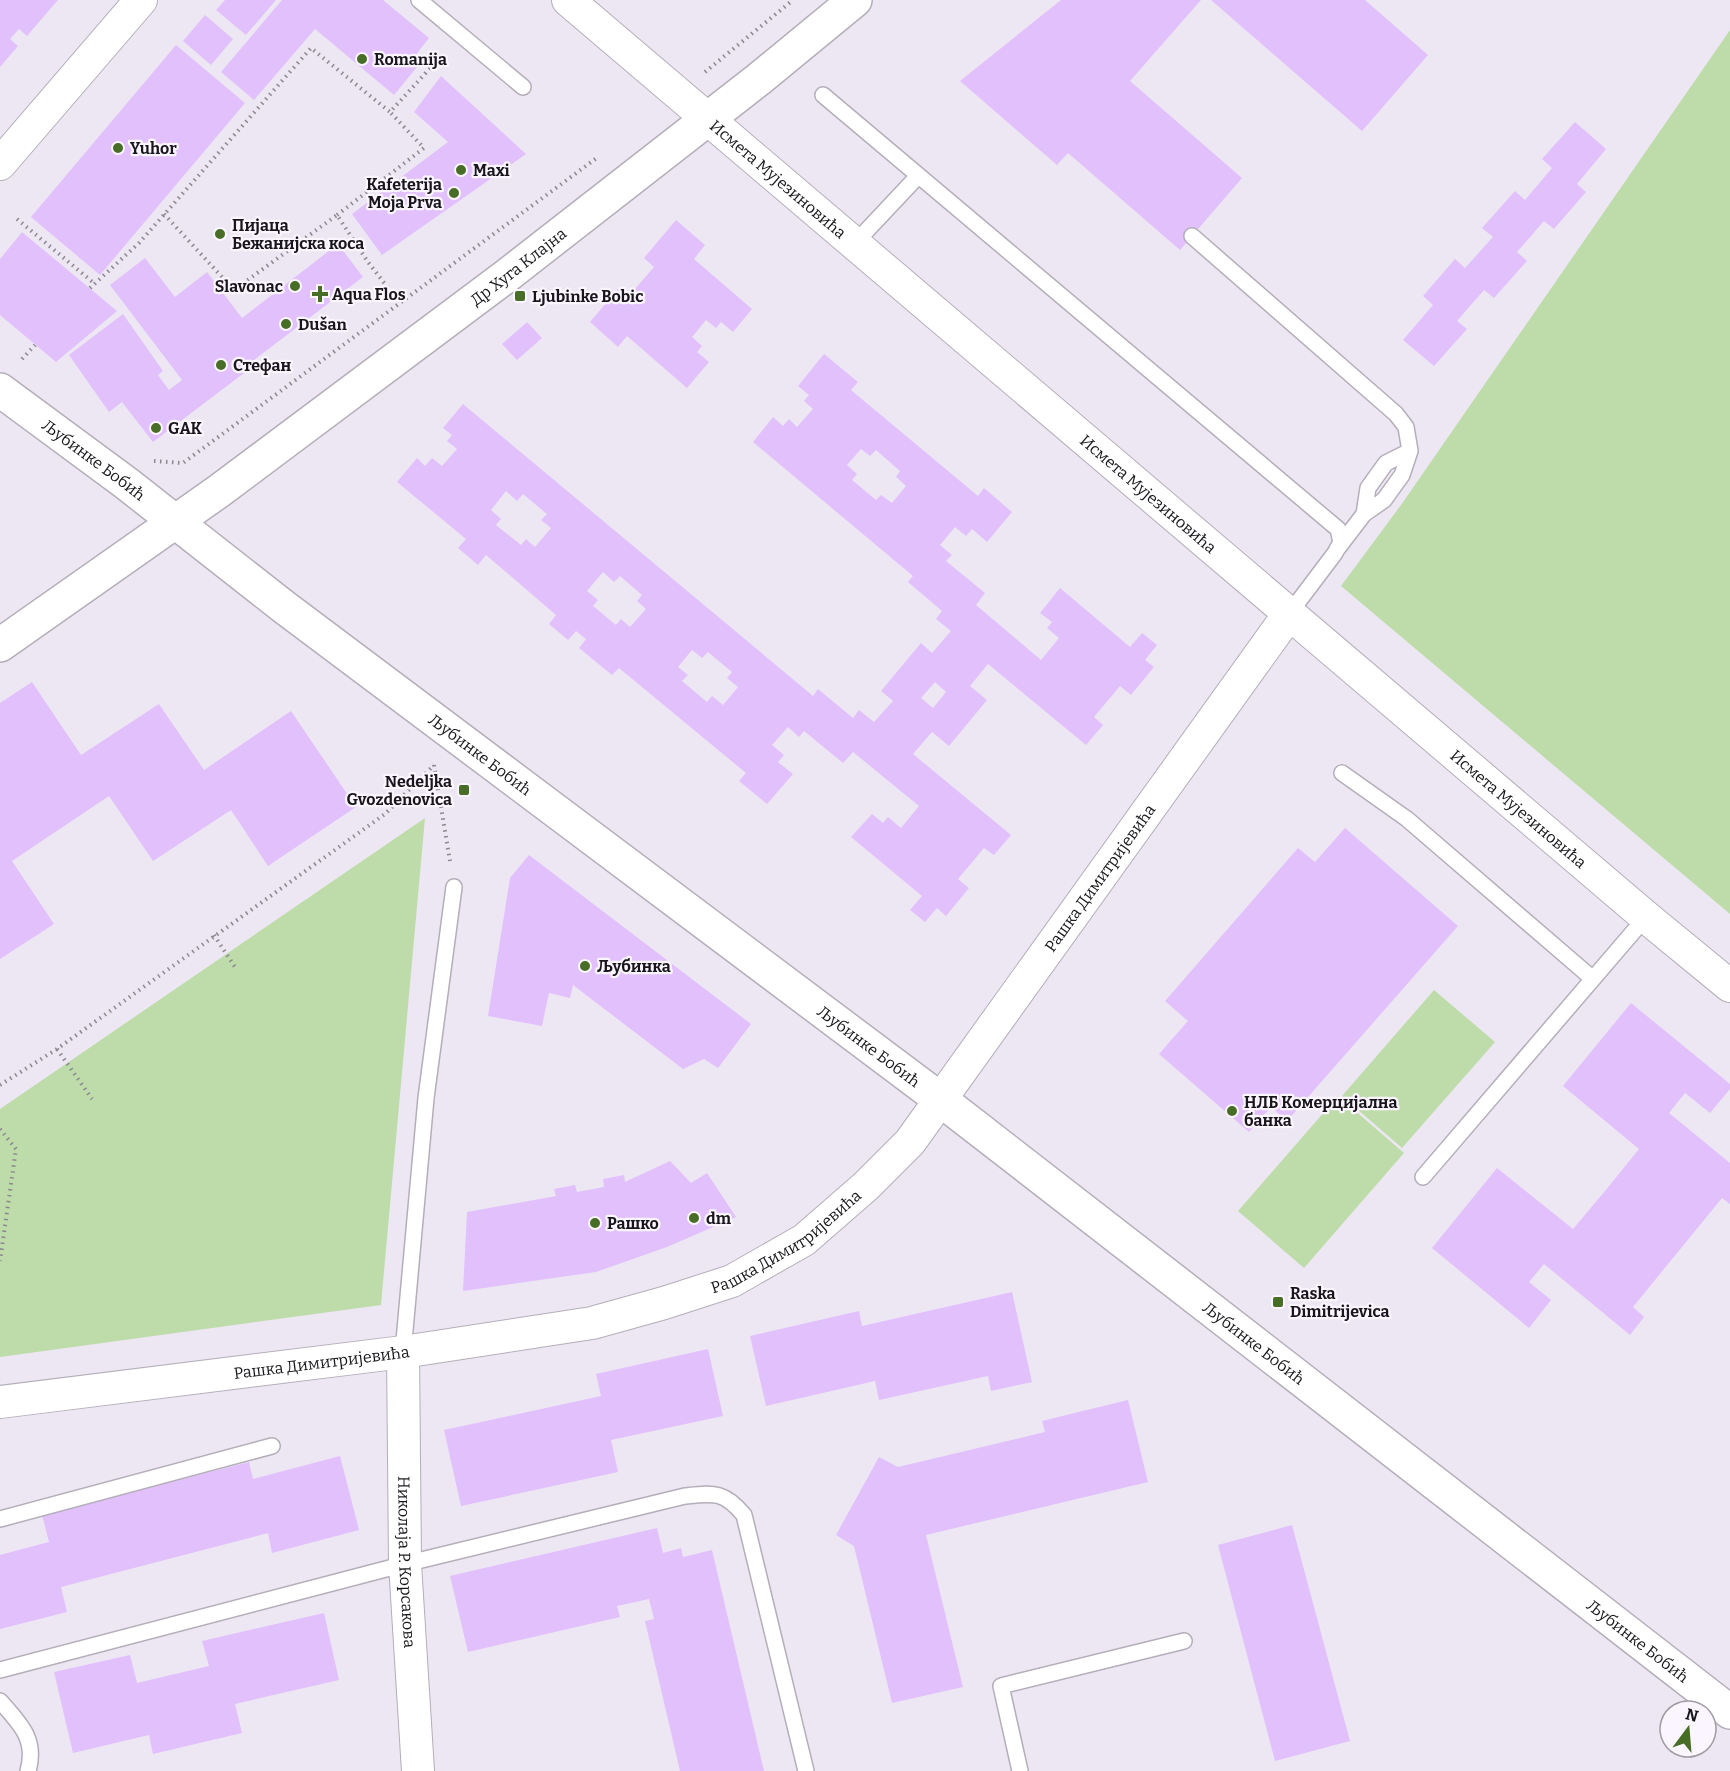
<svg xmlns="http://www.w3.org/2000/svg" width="1730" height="1771" font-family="Bitter,serif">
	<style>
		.green { fill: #bedca9 }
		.building { fill: #e1c0fc; fill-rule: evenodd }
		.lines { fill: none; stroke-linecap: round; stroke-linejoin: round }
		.lane-casing { stroke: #b4aeb9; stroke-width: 18 }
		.street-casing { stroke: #b4aeb9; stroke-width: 34 }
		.secondary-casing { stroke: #b4aeb9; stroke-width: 36 }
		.path { stroke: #8c8890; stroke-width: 4; stroke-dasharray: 1.5 4.5; stroke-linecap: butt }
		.lane { stroke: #fff; stroke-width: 15 }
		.street { stroke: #fff; stroke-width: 32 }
		.secondary { stroke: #fff; stroke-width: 33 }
		.poi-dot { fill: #486d26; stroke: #faf5ff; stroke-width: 2 }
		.labels { text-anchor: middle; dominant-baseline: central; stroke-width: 4.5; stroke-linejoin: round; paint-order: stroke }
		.poi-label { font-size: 16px; font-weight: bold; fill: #18161a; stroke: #faf5ff; text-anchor: start }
		.street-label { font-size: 16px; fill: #18161a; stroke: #faf5ff }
	</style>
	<rect width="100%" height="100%" fill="#ede7f3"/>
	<path class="green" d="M1730,30V914L1341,586L1401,505Z
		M425,818L381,1305L0,1357V1109Z
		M1434,990L1495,1042L1402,1148L1342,1096Z
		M1338,1096L1404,1153L1304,1268L1238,1211Z"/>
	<path class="building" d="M0,0H58L27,36L19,29L10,39L18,46L0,67Z
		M225,0H276L246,35L216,10Z
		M282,0H383L429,38L415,56L422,61L394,95L315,29L254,100L221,72Z
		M1061,0H1201L1130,81L1242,178L1180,250L1068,153L1057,165L960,81Z
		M1211,0H1365L1428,55L1362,131Z
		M205,15L233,39L211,65L183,41Z
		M176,45L245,103L100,275L31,217Z
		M441,76L526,154L382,255L352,214L448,142L414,112Z
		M1575,122L1606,149L1577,184L1586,192L1554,229L1544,221L1517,252L1527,261L1494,298L1484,290L1457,321L1467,329L1434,366L1403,340L1433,305L1423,296L1455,259L1465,268L1493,237L1482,228L1515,191L1525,200L1552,168L1542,159Z
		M676,220L705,245L694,259L752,309L733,332L721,322L716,328L706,320L692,337L702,346L697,352L709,362L687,388L627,336L618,347L590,322L618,289L628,297L654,267L644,258Z
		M22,232L117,311L56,362L0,315V259Z
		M338,244L363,277L250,363L252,367L153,442L122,402L109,412L69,355L123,314L163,371L158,375L169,390L182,380L110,285L145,258L175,297L207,272L242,318Z
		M527,322L542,338L517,360L502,344Z
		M824,354L858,382L851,390L978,496L984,488L1012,512L987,542L972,529L966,536L955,527L940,545L952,555L946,561L985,593L976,605L1041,660L1059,638L1047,628L1052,622L1040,613L1060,588L1130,647L1142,633L1157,645L1145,660L1154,667L1131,695L1120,686L1094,717L1103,725L1086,745L988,664L970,686L987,700L949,746L932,732L913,754L1011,835L994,855L984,848L958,879L969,888L946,916L937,908L925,922L910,910L922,896L851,837L872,814L883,823L888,817L901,828L919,806L853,752L843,763L804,731L799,737L788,727L772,745L784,755L778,762L793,774L767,804L739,781L746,773L619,668L612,675L579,648L586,639L576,631L568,640L549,624L556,615L486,555L478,565L458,548L466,539L397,482L417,458L425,466L432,458L442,466L457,449L447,441L452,435L443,428L463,404L813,696L818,689L853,718L859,710L874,722L893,701L881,691L921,643L932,653L951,631L936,619L942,611L908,582L913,576L753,442L773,417L783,426L789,419L797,427L813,409L804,401L809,395L798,386ZM861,449L870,456L876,450L900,471L896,477L906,486L892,503L881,495L876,500L852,480L857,474L847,465ZM506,491L517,501L523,494L547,514L541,520L551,528L535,547L526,539L521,545L496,525L501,519L491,510ZM603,572L614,582L620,576L642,595L637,601L646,609L630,627L621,619L616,625L593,606L598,600L587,591ZM692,650L702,658L708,652L732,672L727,678L738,687L723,705L712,696L707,702L682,681L688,675L678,667ZM935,682L946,692L933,708L921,698Z
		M32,682L81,755L159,704L204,770L291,711L356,807L268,866L231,810L153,861L109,796L12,861L54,924L0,959V703Z
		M1345,828L1458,926L1287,1121L1271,1107L1249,1132L1159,1054L1188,1021L1165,1001L1298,848L1315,862Z
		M529,855L751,1024L718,1068L704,1059L683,1069L573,985L570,998L549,993L542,1026L488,1016L510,878Z
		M1631,1003L1730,1084V1089L1710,1113L1685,1093L1669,1113L1730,1163V1204L1722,1198L1633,1307L1644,1317L1630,1335L1544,1264L1529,1282L1551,1300L1529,1328L1432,1248L1497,1168L1573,1229L1605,1191L1639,1149L1563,1086Z
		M670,1161L691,1183L707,1173L736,1217L667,1247L596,1272L463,1291L467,1212L556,1196L554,1189L575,1185L577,1192L604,1187L603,1179L624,1175L625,1182Z
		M1012,1292L1032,1382L991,1391L988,1376L879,1400L875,1381L766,1406L750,1336L859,1311L862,1326Z
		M708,1349L723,1416L611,1440L618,1472L461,1506L444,1430L601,1396L596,1374Z
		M1128,1400L1148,1482L926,1535L963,1687L892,1703L854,1546L836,1535L879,1457L898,1467L1045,1432L1042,1421Z
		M340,1456L359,1530L272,1553L268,1533L61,1587L67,1612L0,1629V1555L49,1542L42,1515L249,1462L253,1479Z
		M1292,1525L1350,1741L1275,1761L1218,1545Z
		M657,1528L663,1553L681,1548L683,1557L712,1550L764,1771H680L645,1621L654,1619L649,1599L617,1606L620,1617L468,1652L450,1576Z
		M324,1613L339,1680L235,1704L242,1733L153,1754L149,1735L73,1753L54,1672L130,1655L137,1683L209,1666L202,1641Z"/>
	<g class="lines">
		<defs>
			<path id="lane" d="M419,0L523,87
				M823,95L1338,529L1341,542L1335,553L1289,614
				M1192,236L1396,414L1406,427L1410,451L1402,475L1384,500L1364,514L1338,548
				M855,243L918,176
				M1364,514L1368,488L1386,463L1410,451
				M1342,773L1407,819L1593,979
				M1423,1177L1646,917
				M403,1352L426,1098L454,887
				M0,1519L272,1446
				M0,1670L405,1564L685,1496C714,1493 724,1491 744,1515L806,1771
				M0,1701C20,1724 37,1739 28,1771
				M1020,1771L1001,1686L1184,1641"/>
			<g id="street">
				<path id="s1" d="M568,0L1646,917L1730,986"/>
				<path d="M0,164L141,0"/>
				<path id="s2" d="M403,1352L405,1564L418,1771"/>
				<path id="s3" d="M0,1402L403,1352L592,1323L664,1303L732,1281L804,1240L866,1186L910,1142L1289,614"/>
			</g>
			<g id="secondary">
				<path id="s4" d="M0,390L126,483L284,607L941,1100L1730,1712"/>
				<path id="s5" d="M0,645L219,491L505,277L759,79L855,0"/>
			</g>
		</defs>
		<use href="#lane" class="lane-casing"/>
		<use href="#street" class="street-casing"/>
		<use href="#secondary" class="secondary-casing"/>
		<path class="path" d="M705,72L793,0
			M164,214L234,290L337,215L368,262L392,293
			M337,215L424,148L390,112
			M17,219L95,284
			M90,288L139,243L311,48L390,112L444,53
			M22,359L35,345
			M154,461L183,463L598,157
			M434,765L450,861
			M214,935L235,967
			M57,1049L92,1099
			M0,1085L57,1049L385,814L434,765
			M0,1129L16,1149L0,1261"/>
		<use href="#lane" class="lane"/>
		<use href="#street" class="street"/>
		<use href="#secondary" class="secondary"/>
	</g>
	<g class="poi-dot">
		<circle cx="362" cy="59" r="6"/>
		<circle cx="118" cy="148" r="6"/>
		<circle cx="461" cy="170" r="6"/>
		<circle cx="454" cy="193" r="6"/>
		<circle cx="220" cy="234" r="6"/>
		<circle cx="295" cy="286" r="6"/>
		<path d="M317 285h6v6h6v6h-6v6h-6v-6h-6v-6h6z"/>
		<rect x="514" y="290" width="12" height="12" rx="3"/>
		<circle cx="286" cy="324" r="6"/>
		<circle cx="221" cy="365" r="6"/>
		<circle cx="156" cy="428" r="6"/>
		<rect x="458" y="784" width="12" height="12" rx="3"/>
		<circle cx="585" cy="966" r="6"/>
		<circle cx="1232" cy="1111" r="6"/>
		<circle cx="694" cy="1218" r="6"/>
		<circle cx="595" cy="1223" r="6"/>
		<rect x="1272" y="1296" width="12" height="12" rx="3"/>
	</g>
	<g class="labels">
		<g class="poi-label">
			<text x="374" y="59">Romanija</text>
			<text x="130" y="148">Yuhor</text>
			<text x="473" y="170">Maxi</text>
			<text x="442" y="184" text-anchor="end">Kafeterija<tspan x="442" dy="18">Moja Prva</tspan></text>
			<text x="232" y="225">Пијаца<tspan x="232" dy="18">Бежанијска коса</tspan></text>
			<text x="283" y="286" text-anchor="end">Slavonac</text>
			<text x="332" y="294">Aqua Flos</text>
			<text x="532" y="296">Ljubinke Bobic</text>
			<text x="298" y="324">Dušan</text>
			<text x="233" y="365">Стефан</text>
			<text x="168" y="428">GAK</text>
			<text x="452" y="781" text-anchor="end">Nedeljka<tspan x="452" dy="18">Gvozdenovica</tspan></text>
			<text x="597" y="966">Љубинка</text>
			<text x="1244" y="1102">НЛБ Комерцијална<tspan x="1244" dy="18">банка</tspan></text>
			<text x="706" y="1218">dm</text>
			<text x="607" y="1223">Рашко</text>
			<text x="1290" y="1293">Raska<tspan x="1290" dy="18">Dimitrijevica</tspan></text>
		</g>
		<g class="street-label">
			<text stroke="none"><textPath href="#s1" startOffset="276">Исмета Мујезиновића</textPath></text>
			<text stroke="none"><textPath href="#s5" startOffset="642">Др Хуга Клајна</textPath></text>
			<text stroke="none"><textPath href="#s4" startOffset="117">Љубинке Бобић</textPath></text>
			<text stroke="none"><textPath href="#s1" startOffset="762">Исмета Мујезиновића</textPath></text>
			<text stroke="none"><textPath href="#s4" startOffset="603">Љубинке Бобић</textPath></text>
			<text stroke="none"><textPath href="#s1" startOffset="1248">Исмета Мујезиновића</textPath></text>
			<text stroke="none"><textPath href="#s3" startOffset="1296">Рашка Димитријевића</textPath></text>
			<text stroke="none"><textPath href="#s4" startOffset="1089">Љубинке Бобић</textPath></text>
			<text stroke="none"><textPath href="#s3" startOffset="810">Рашка Димитријевића</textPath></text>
			<text stroke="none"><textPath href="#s4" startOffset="1575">Љубинке Бобић</textPath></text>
			<text stroke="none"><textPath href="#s3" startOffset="324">Рашка Димитријевића</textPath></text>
			<text stroke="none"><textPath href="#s2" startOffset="210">Николаја Р. Корсакова</textPath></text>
			<text stroke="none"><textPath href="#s4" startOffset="2061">Љубинке Бобић</textPath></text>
		</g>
	</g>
	<g transform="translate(1688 1729) rotate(16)"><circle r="28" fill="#faf5ff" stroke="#a09ca3" stroke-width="1.5"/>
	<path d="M0-4.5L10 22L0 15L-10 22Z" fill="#486d26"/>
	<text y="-9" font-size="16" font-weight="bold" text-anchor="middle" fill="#18161a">N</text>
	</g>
</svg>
